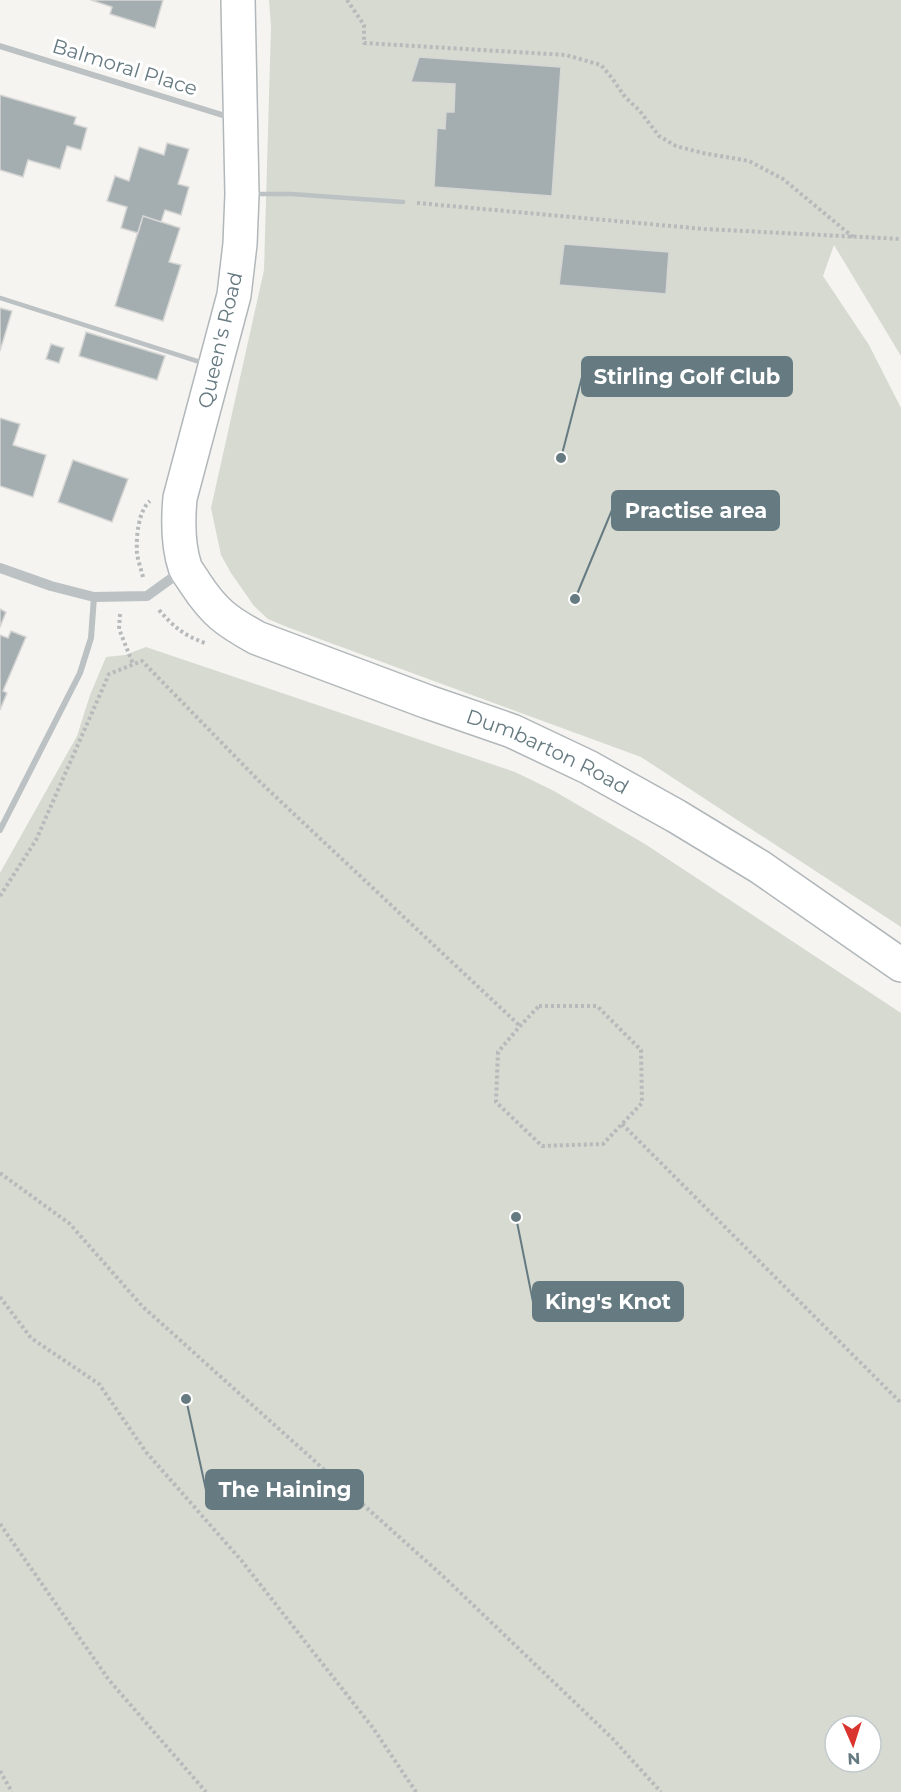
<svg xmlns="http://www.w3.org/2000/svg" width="901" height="1792" font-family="Montserrat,sans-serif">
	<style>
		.green { fill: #d6dad1; fill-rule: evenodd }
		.building { fill: #a4aeb1; stroke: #d6d6d4; stroke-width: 1.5 }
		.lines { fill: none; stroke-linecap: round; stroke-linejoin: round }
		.secondary-casing { stroke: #b1b7ba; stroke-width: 36 }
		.path { stroke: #b6babb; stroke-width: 4; stroke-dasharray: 3 3; stroke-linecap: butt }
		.service { stroke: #bcc1c3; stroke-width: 4.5 }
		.minor { stroke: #bcc1c3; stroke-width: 6 }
		.tertiary { stroke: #bcc1c3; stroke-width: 10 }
		.secondary { stroke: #fff; stroke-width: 33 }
		.labels { text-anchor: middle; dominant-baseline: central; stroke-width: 6; stroke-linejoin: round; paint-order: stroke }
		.street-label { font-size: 20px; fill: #667a81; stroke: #fff }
		.leader { fill: none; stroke: #667a81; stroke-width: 2 }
		.callout-dot { fill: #667a81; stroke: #fff; stroke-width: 2 }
		.callout { fill: #667a81; stroke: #667a81; stroke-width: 2 }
		.callout-label { font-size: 21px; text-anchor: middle; font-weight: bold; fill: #fff }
	</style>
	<rect width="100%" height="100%" fill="#f5f4f1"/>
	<path class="green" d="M269,0H901V356L834,245L823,276L869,345L901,408V927L641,757L287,627L268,619L254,606L231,573L221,555L211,508L264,270L271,27Z
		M146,647L515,772L554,791L645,844L901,1013V1792H0V873L77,736L90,695L106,657L125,655ZM835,1726H871V1762H835Z"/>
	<path class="building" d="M91,0H163L155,28L110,14L112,7Z
		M419,57L561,67L552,196L434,187L437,128L445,129L446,112H454L455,84L411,82Z
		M0,95L76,117L74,124L87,128L81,150L67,146L60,169L28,160L23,177L0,170Z
		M167,143L189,149L178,184L189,187L181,215L165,210L161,222L143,216L138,233L121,228L127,207L107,201L115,176L129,181L139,147L164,155Z
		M143,216L180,228L169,262L181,265L163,321L115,306Z
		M564,244L669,252L666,294L559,285Z
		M0,308L12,311L0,351Z
		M86,332L165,356L157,380L79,356Z
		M51,344L64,348L59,363L46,359Z
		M0,418L20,424L13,445L46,455L33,497L0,486Z
		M73,460L128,479L112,522L58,502Z
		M0,609L6,612L0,627Z
		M11,631L26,637L3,691L7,693L0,710V635L8,638Z"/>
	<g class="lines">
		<defs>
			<g id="secondary">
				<path id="s1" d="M238,0L242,194L240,244L234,295L180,498C178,520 178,546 185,567C187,572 192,578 195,583C214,612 226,621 257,638L428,702L512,731L588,767L676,816L760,867L901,965"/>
			</g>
		</defs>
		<use href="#secondary" class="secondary-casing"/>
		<path class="path" d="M347,0L364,25V43L566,55L601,65L612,78L625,97L639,110L659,136L676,146L703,153L749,161L783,179L853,237
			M417,203L704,229L901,239
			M143,577C141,569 138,561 137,553C136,538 138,511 150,501
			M159,610C174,627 183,635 205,643
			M120,614L119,629L133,664
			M0,896L36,840L109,674L142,661L261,783L520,1026
			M539,1006H597L641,1050L642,1103L603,1144L542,1146L496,1102L498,1052L520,1026Z
			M622,1124L901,1403
			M0,1173L70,1224L142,1306L446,1579L612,1738L661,1792
			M0,1297L31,1338L99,1384L146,1452L241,1560L373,1728L416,1792
			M0,1524L109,1680L206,1792
			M0,1771L12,1792"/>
		<path class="service" d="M253,194H291L403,202
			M0,298L203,363"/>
		<path class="minor" d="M0,46L232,118
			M0,830L80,673L91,638L94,597"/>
		<path class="tertiary" d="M0,568L51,586L94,597L147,596L183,570"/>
		<use href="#secondary" class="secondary"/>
	</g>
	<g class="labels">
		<g class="street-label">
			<text transform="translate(125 67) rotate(17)">Balmoral Place</text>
			<text transform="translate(220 340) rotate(-77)">Queen's Road</text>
			<text stroke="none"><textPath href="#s1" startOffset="990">Dumbarton Road</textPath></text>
		</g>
	</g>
	<path class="leader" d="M561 458L582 377M575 599L612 510M516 1217L533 1302M186 1399L206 1490"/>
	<g class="callout-dot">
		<circle cx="561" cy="458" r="6"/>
		<circle cx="575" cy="599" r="6"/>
		<circle cx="516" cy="1217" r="6"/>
		<circle cx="186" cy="1399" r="6"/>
	</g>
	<g class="callout">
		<rect x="582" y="357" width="210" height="39" rx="6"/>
		<rect x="612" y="491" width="167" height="39" rx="6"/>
		<rect x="533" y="1282" width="150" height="39" rx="6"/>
		<rect x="206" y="1470" width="157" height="39" rx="6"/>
	</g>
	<g class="callout-label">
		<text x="687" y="384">Stirling Golf Club</text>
		<text x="696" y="518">Practise area</text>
		<text x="608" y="1309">King's Knot</text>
		<text x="285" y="1497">The Haining</text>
	</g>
	<g transform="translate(853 1744) rotate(177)"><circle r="28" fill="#ffffff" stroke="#c2cacd" stroke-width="1.5"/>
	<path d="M0-4.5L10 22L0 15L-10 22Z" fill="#d9342e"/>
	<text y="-9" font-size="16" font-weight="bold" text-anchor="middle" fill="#667a81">N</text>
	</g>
</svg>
